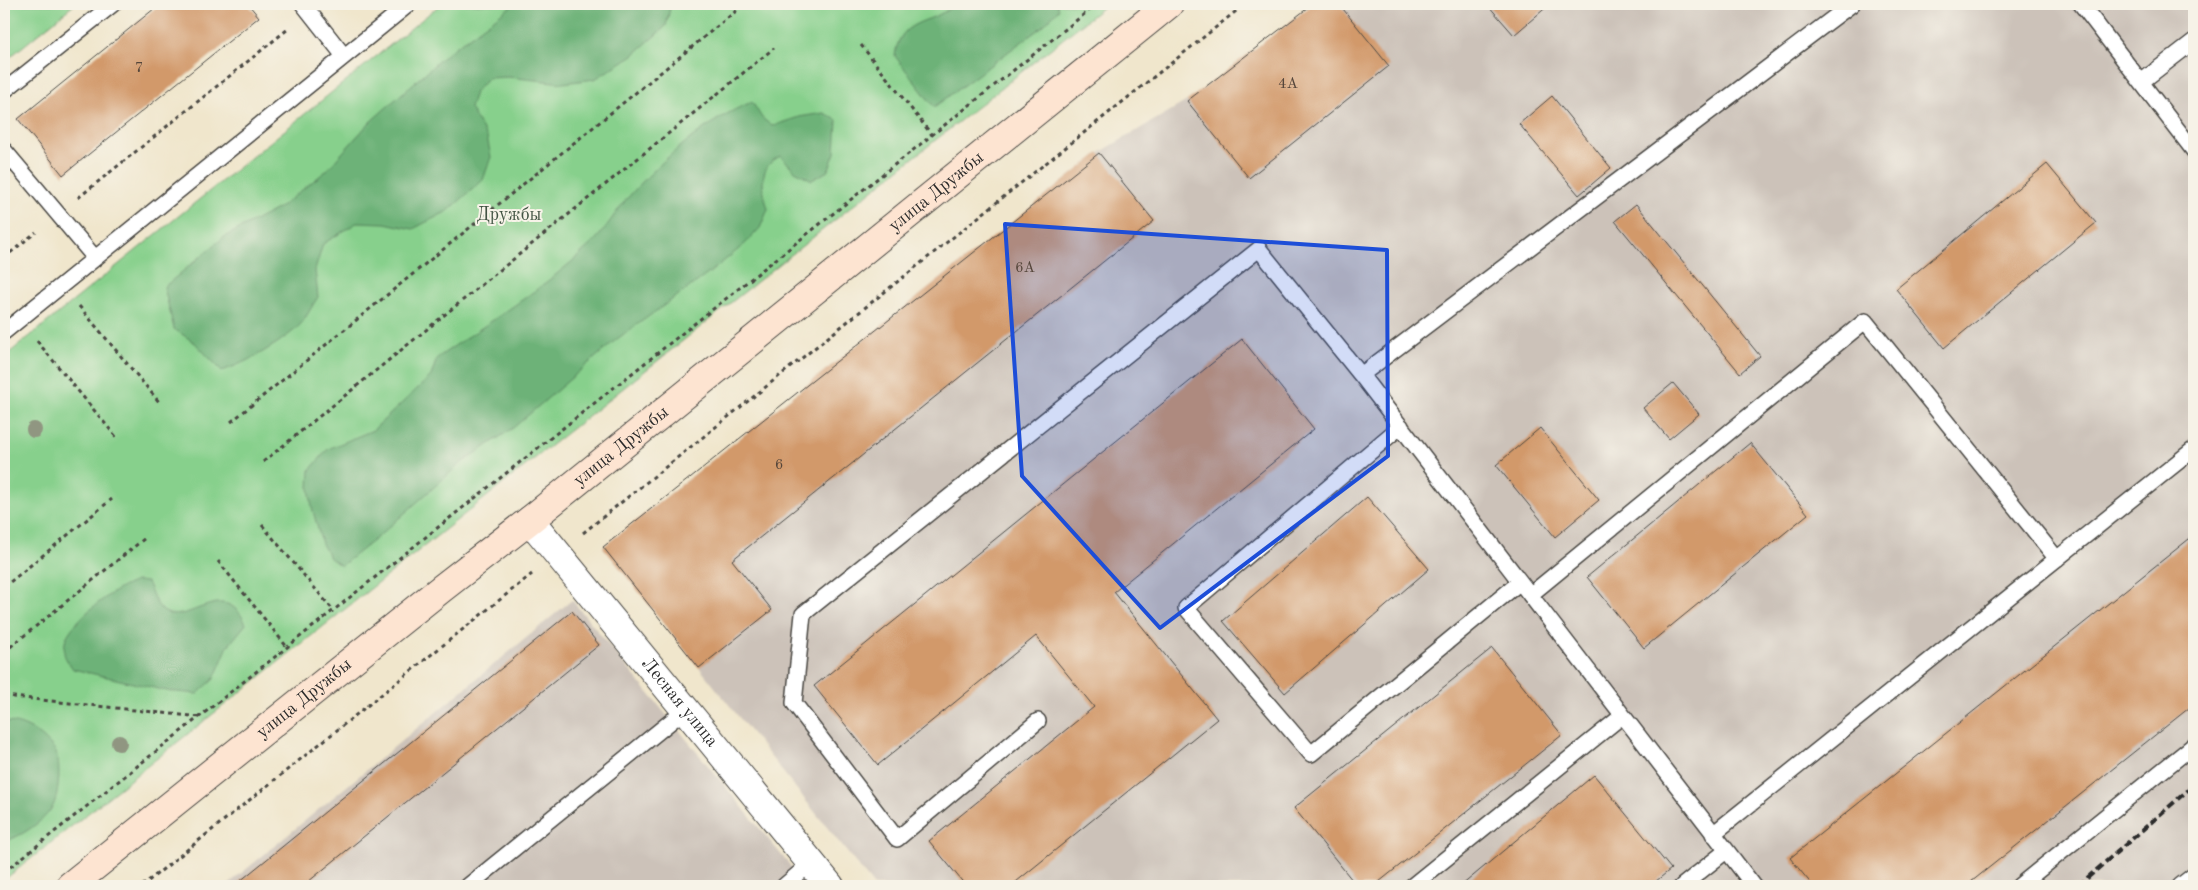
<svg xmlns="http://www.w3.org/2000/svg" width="2198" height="890" font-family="'Old Standard TT',serif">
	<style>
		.industrial { fill: #ccc2b9 }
		.green { fill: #87d08c; stroke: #597e5c }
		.forest { fill: #6db278; stroke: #4c6e52 }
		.building { fill: #d2996b }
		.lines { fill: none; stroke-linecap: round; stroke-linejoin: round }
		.service-casing { stroke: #494743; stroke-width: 18 }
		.minor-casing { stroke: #494743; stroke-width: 30 }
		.secondary-casing { stroke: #494743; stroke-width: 30 }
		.path { stroke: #494743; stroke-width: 3; stroke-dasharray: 4 4; stroke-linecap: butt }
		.service { stroke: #fff; stroke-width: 15 }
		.minor { stroke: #fff; stroke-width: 28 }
		.secondary { stroke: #fde4d1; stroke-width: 28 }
		.rail { stroke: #2b2b2b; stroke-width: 4; stroke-dasharray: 8 4; stroke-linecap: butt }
		.tree { fill: #909681 }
		.marked { fill: #1d4ed8; fill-opacity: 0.2; stroke: #1d4ed8; stroke-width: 4; stroke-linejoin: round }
		.labels { text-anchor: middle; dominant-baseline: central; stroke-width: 4; stroke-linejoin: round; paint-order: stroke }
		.number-label { font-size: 15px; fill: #55463b }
		.street-label { font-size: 18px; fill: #2b2b2b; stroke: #f7f3e8 }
		.park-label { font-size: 18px; fill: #425443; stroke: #f7f3e8 }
	</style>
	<rect width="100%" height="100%" fill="#f7f3e8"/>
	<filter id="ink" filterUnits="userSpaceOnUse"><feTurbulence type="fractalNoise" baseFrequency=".02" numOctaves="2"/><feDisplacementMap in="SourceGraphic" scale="10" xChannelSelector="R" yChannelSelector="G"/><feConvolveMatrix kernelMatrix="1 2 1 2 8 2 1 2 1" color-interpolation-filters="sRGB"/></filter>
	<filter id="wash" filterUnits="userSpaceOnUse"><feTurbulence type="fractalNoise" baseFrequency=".0096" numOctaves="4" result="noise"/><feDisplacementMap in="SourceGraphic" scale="20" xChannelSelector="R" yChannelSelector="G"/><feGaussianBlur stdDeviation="1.12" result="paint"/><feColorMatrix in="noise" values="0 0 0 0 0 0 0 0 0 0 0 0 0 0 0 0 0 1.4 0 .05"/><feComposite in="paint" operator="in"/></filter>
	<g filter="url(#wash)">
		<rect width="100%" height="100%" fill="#f0e6cc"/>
		<path class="industrial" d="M1313,4H2194V886H874L603,547L1099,153L1187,101Z
			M572,600L807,886H226Z"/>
		<path class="green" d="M4,4H75L4,62Z
			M441,4H1107L4,880V357Z"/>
		<path class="forest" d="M514,4H671L666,26L633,55L595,79L563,83L508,77L488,78L475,92L470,108L487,137L491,157L483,180L448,211L413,229L385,223L358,222L323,244L315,270L318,297C311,307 305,321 296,329C274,347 248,362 222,371L194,342L174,329L164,287L224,237L279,208L326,171L370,122L450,51Z
			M953,4H1057L1059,9L1043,26L934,107L895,56C900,17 928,26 953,6Z
			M752,102L762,118L772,126L799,117L824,113L837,120L835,153L828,171L812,180L795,171L781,156C757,166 762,189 768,209L760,228L745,244L708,274L617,339L513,428L460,464L379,536L341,566L330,558L322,544L312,507L309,488L310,470L328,449L373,430L431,376L437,358C486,324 545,288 588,247C605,232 616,210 631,194C663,159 708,119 752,102Z
			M137,581L147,582C151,590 155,603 161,609C185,632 223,574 246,624L228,646L214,679L197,694L167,691L73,669C70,664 64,658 64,652C64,647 65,640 67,636C78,616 115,587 137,581Z
			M4,722C22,721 43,734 54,749C62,760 59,794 53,806C44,822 21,836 4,842Z"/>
		<g id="blocks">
			<path class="building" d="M160,4H248L259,17L63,175L18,119Z
				M1313,4H1339L1389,66L1249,178L1187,101Z
				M1487,4H1550L1514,35Z
				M1552,96L1611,168L1579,195L1519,124Z
				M1099,153L1154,221L732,560L772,610L699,668L603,547Z
				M2047,164L2096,223L1944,348L1896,289Z
				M1636,204L1760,356L1740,373L1615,221Z
				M1242,339L1314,429L1114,592L1217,719L1011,886H966L929,841L1094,707L1036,636L878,765L814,686Z
				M1673,383L1699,414L1669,439L1643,408Z
				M1540,428L1599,500L1555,537L1496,465Z
				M1750,443L1808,514L1644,648L1587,577Z
				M1367,497L1429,569L1285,693L1223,621Z
				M2194,535V704L1966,886H1813L1790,858Z
				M572,611L599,645L303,886H234Z
				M1492,648L1562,735L1374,886H1357L1294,808Z
				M1594,775L1671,869L1650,886H1461Z"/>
		</g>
	</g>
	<g filter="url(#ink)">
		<use href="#blocks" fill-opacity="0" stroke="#494743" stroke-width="1"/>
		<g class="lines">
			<defs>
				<path id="service" d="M303,4L344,56
					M2081,4L2194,151
					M2141,82L2194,41
					M4,91L113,4
					M4,150L95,258
					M4,332L409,4
					M1361,375L1754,886
					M1401,426L1186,608L1311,754L1520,582
					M1530,595L1865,321L2057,559
					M1038,721L897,839L794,703L803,614L1259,249L1361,375L1852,4
					M1713,834L2194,449
					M468,886L685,710
					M784,886L811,863
					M1412,886L1622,716
					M1682,886L1726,851
					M2019,886L2194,745
					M2180,886L2194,875"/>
				<g id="minor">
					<path id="s1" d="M530,520L830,886"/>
				</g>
				<g id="secondary">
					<path id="s2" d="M70,886L441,589L530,520L1169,4"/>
				</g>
			</defs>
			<use href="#service" class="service-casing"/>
			<use href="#minor" class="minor-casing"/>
			<use href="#secondary" class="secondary-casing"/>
			<path class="path" d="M861,45L932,135
				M78,198L288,29
				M4,258L36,232
				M79,306L160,403
				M37,341L117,438
				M231,422L741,7
				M263,462L774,48
				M262,525L333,610
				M583,533L1245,4
				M218,561L287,647
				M4,587L112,499
				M4,652L145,538
				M4,696L200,717
				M4,872L1097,4
				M142,886L532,574"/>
			<use href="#service" class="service"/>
			<use href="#minor" class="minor"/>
			<use href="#secondary" class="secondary"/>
			<path class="rail" d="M2078,886L2194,785"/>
		</g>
		<g class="tree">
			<circle cx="34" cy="430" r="8"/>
			<circle cx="119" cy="743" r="8"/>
		</g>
	</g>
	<path class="marked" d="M1005,224L1387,250L1388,456L1160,628L1022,476Z"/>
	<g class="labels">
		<g class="number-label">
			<text x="139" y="68">7</text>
			<text x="1288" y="84">4А</text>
			<text x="1025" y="268">6А</text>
			<text x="779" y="465">6</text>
		</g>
		<g class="street-label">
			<text stroke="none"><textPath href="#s2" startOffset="1110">улица Дружбы</textPath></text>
			<text stroke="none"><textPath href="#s2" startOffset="705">улица Дружбы</textPath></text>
			<text stroke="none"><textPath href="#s2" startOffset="300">улица Дружбы</textPath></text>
			<text stroke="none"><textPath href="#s1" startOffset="236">Лесная улица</textPath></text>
		</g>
		<g class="park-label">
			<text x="509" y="215">Дружбы</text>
		</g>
	</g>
	<rect width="2198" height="890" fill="none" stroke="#f7f3e8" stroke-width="20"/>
</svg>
